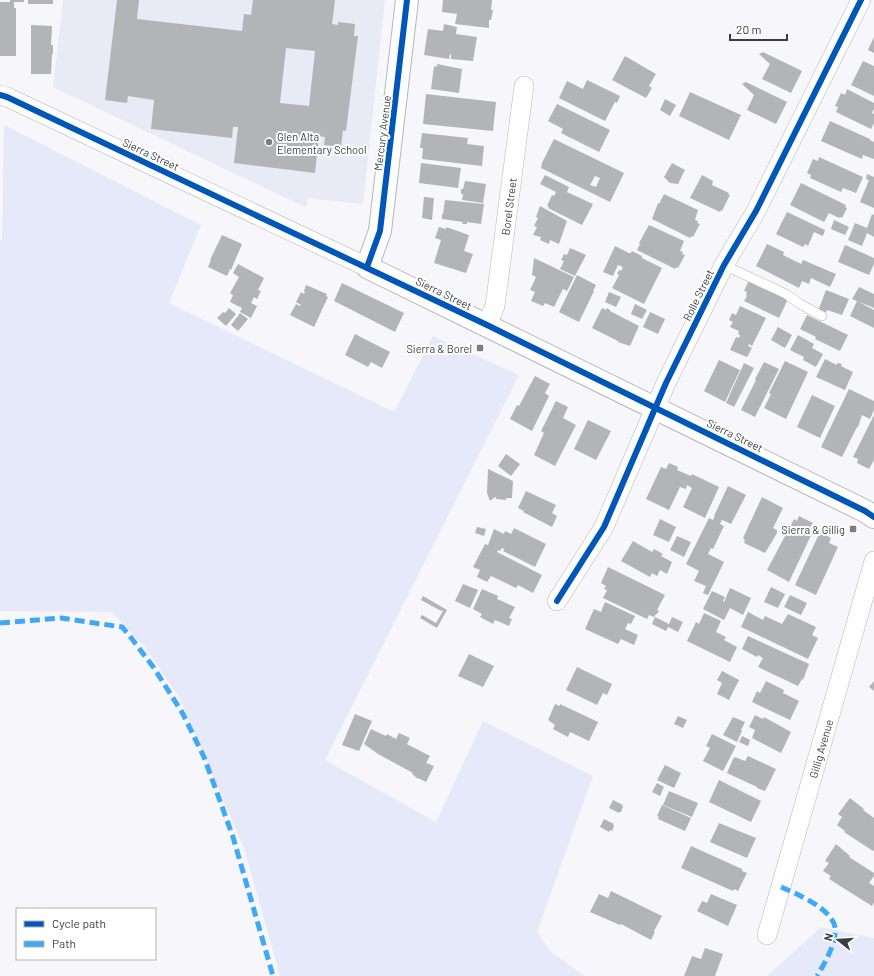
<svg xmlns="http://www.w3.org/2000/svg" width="874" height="976" font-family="Barlow,sans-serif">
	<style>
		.built { fill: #e8ebf5 }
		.green { fill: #e5e9fa }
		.building { fill: #b3b4b8; fill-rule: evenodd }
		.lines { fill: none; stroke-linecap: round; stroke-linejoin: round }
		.service-casing { stroke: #b6b7bb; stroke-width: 10 }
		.minor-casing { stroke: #b6b7bb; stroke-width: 20 }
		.tertiary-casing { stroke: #b6b7bb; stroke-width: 24 }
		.service { stroke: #fefefe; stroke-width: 9 }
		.minor { stroke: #fefefe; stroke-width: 19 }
		.tertiary { stroke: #fefefe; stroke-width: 22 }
		.quiet { stroke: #3fa9f5; stroke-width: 5; stroke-dasharray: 10 5; stroke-linecap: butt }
		.cycleway-casing { stroke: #fff; stroke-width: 8 }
		.cycleway { stroke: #0057b8; stroke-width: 6 }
		.poi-dot { fill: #7d7e82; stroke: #fff; stroke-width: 1.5 }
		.labels { text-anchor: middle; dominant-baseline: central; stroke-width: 4; stroke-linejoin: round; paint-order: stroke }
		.street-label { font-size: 11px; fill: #3b3d41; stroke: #fff }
		.poi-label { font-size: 11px; fill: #3b3d41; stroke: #fff; text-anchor: end }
	</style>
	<rect width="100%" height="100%" fill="#f7f7fb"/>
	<path class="built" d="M63,0H385L363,204L307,198V206H303L53,87Z"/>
	<path class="green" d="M4,125L201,225L169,303L394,412L433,336L519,375L325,760L436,822L483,721L593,776L537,932L550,951L585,976H280L244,848L179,697L144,646L111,612L0,611V240H2Z
		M821,927L874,938V976H767Z"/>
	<path class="building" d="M10,0H24V2H14V8H16V56H0V2H10Z
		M28,0H53V4H28Z
		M117,0H139L137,19L242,31L244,14L251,15L253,0H335L332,24L338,25V22L355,24L354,36H358L346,131L343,130L341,147L324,145L325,137L319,136L315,173L234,163L238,127H233L232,138L151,129L154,100L128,96L127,103L105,100ZM286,48L315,51L309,106L280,103Z
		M443,0H492L491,10H493L491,20H489V28L455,24L457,14L442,12Z
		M444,24L457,27L456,34L477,37L473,61L451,59V54H450L449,59L424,55L428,29L443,31Z
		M31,25L52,26L51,45H53V54H52L51,74H31Z
		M874,37V53L868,50Z
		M763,52L802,71L791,93L762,79L770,64L759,54Z
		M625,56L656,74L649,86L652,88L646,98L612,80Z
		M863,61L874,66V96L851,85Z
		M437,64L462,69L459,93L431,89L434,66L437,67Z
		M587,80L620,96L617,103L615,102L605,121L559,98L567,81L583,89Z
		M746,82L787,102L776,124L747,110L754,95L742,84Z
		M847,89L874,103V109L872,113L874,114V123L871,129L836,112L838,107L835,106L841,93L845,95Z
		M690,92L741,115L729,140L679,116Z
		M426,94L496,102L493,131L423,124Z
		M665,99L676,105L670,116L660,110Z
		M557,104L610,130L599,152L561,133L563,129L548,121Z
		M830,121L870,139V140L874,142V159L863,155L862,159L821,141Z
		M422,133L468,138L467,144L484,146L482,166L422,159L423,148H420Z
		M554,139L624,173L610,202L541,168L542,163ZM595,176L600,178L596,187L590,185Z
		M819,157L863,177L856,193L843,188L841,192L810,178L811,175L807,173L813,159L818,161Z
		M421,163L461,168L458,188L419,183Z
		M672,163L685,170L678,184L670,183L664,177Z
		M867,174L874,177V208L860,202L869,180L866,179Z
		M545,175L569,187L567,192L593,204L582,225L548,208L549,206H547L552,195L554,196L556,192L540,184Z
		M702,175L713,181L712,185L729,193L728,194L730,195L722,211L721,210L720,212L690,198Z
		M465,181L486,184L483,203L462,200L463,194H461V189H463Z
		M801,183L846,205L845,207L847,208L842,218L840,217L839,218L829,213L824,222L790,205Z
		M664,194L698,210L695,220L698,221L697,223L700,224L693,237L691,236L690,238L652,219L658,203L659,204Z
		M424,197L434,198L432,220L422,218Z
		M445,200L484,204L481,224L467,222V224H462L463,222L442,219V214H443Z
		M540,206L567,221L559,244L550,240L549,244L540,240L541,237L533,235L537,227L534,226L538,218L536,217Z
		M787,212L825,230L823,236L814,232L808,246L805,244L803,247L776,234Z
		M872,214L874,215V237L867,233L862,246L848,240L855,223L867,228Z
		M834,220L849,227L845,235L831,229Z
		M649,225L684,241L680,251L683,252L682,254L685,255L678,268L676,267L675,269L637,250L640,244L639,243Z
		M439,227L446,229V227L469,235L464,251L473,254L466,273L434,263L441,240L435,238Z
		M222,235L242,244L231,270L230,269L227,276L208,267L211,260H210Z
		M767,244L784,252L783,255L801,264L803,260L836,274L830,287L811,278L809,284L802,281L799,288L756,266Z
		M845,245L874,258V264L869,275L838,262Z
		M615,246L629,253H631L632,251L642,256V258L662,268L644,304L612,288L619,275L617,274L619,270L621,271L623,267L618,265L613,276L603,272Z
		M570,248L586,255L575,276L560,269L564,261L561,260L564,254L567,255Z
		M534,258L574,277L567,291L563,289L554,307L545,303L543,306L531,301L535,292L530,290L536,277L532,275Z
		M238,264L264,278L258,290L261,291L257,299L254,297L251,303L257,306L251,318L240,312L242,308L230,302L233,295L230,293L239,277L233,273Z
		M577,275L596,285L593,291H594L579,322L559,312Z
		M749,280L788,299L779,318L744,301L747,296L746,295L747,292L744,291Z
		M342,283L404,313L395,332L334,301Z
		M306,285L327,294L326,296L328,297L314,327L290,315L296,304L300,306L301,305L296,302L301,292L304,294L305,292L304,291Z
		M859,287L874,294V308L852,299Z
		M826,290L849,299L842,315L827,310L825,314L818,311Z
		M609,292L621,297L616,307L605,302Z
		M857,301L874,310V328L850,316Z
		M635,304L647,310L642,319L631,314Z
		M740,306L766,318L752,346L749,344L748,346L752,348L747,357L730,350L736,337L739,338L740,335L738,334L739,331L730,327L733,322L729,320L732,313L736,315Z
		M229,308L236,314L226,326L217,318L223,312L225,313Z
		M602,308L606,310L607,308L610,310V311L639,326L630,346L618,342V341L592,328Z
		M650,312L665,319L658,334L643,327Z
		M240,313L248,319L238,331L231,325Z
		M807,315L848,335L840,351L815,339L816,337L800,329Z
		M778,327L792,335L785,348L771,340Z
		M355,334L390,352L382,368L371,362L368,367L345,355Z
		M798,335L814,344L812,348L823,354L816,367L803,360L804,357L790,350Z
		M825,359L837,365V363L842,364L841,366L853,372L845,390L816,377Z
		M719,360L740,370L725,402L704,391Z
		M785,361L808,372L786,419L764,408L771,394L769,393Z
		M764,362L779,369L755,417L741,410L756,380L755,379Z
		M744,363L754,368L734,407L726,403Z
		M535,376L550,384L545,393L549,396L532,431L510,419L517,405L519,406Z
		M849,389L874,401V410L870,419L862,415L858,427H857L842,457L821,447Z
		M812,395L835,406L820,438L797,427Z
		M556,401L568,407L563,418L576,425L555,466L534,455L544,433L541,431Z
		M874,415V460L869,469L857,463L858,459L853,457Z
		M588,420L611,431L596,460L574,449Z
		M506,454L520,464L511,476L498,466Z
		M669,463L678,467L677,470L691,476L692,474L719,487L705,518L683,507L692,488L687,485L686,489L680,487L669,510L646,499L661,467L666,469Z
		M488,469L513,481L512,498H506V500L496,499V497H495L490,501L487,493Z
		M728,486L746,495L731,524L722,520L720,524L724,526L713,549L711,548L708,554L724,562L708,595L703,593L706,586L694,581L699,571L686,564L709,518L713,520L715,516H714Z
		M526,491L556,505L552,513L557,516L552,527L523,512L524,511L518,508Z
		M762,497L783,508L773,528L777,530V533L765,553L744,543L745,540L743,538Z
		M799,516L813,523L810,527L814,529L789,582L767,570L794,519L797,521Z
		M660,519L676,527L669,542L653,535Z
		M477,527L486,529L484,536L475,533Z
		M514,528L546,544L535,567L503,551L504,549L502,548L500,551L498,550L497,552L542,575L533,593L518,585L516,588L491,576L487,582L477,577L480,570L473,567L485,544L488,545L494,529L504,534L505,531L511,534Z
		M820,532L831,538L829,543L838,547L816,595L795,585Z
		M677,536L691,542L684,557L670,550Z
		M633,541L652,552L654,549L663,554L661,556L672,562L667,574L660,570L657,576L652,573L650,577L621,561Z
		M608,567L665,595L657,610L659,611L657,614H656L654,617L649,615L647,619L603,598L607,590L604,589L606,586L601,583Z
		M463,584L478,590L470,608L455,601Z
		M771,587L785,594L778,608L764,602Z
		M730,588L751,598L743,615L730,608L724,620L703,609L712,591L725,597L723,601L724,602Z
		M482,589L498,596L497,599L515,607L509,618L512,619L509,626L495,620L493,624L480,617L482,614L473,609Z
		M790,595L807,603L801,615L784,607Z
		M423,596L447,610L437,628L420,618L422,615L436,623L443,611L441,610V611L421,600Z
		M605,602L635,616L631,624L628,623L625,629L638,635L634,645L621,639L618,644L585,629L594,609L601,612Z
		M748,612L763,620L765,616L782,624L788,614L816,627L812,635L818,638L808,659L741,627Z
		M704,613L721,621L716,632L726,637L724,640L737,647L730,662L687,641L696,622L699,624Z
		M655,617L669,624L672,617L683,622L678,632L668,627L666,631L652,624Z
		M748,636L809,664L803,680L802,679L798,686L758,667L763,658L758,655L757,657L742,649Z
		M469,654L494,666L483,687L458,676Z
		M577,667L612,684L607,695L603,693L597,705L566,690Z
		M722,671L739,680L729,700L717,694L722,683L717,680Z
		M766,681L784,690L783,693L799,701L790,720L752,702L757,691L760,693Z
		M874,681V691L869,687Z
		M555,704L560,706V704L598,722L589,741L570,732L568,737L553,729L555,725L548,720Z
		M355,714L372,721L359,751L342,745Z
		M755,715L763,719L764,717L791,732L781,753L752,738L755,730L749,727Z
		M678,716L687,720L683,728L674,724Z
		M733,717L745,722L741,730L742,731L737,742L723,735Z
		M371,729L386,736L387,734L396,739L399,733L410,738L407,744L430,756L426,763L434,766L426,782L418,778V779L412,774L413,773L378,754L364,744Z
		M712,734L736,746L723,771L703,761L710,748L706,746Z
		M742,736L750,740L748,746L739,742Z
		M748,756L776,769L765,791L757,788V787L727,773L733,759L735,757L745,761Z
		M665,765L681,773L674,788L657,780Z
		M719,780L761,801L751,822L709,802Z
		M657,783L664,787L660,796L652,792Z
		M669,791L698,803L692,817L663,805Z
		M850,798L864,809L863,810L874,818V850L873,851L844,832L845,831L837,825L842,817L838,814Z
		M613,800L623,805L622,806L623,807L621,812H619V813L609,808Z
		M662,805L691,818L685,831L658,819L659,817L657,816Z
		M604,819L614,824L613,825L614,826L612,831L610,830L609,832L600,827Z
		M719,823L756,838L747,858L710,842Z
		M836,844L850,856L849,857L874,873V876L869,883L874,886V902L872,906L829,879L831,876L823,871L829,863L825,861Z
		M691,846L742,869V871L747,873L738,891L734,889L733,891L681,868Z
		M611,891L662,916L654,931L655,932L651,940L621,924L620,925L590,912L599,894L608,898Z
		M711,894L737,905L728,926L697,911L702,901L707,903Z
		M705,948L723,954L715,976H684L692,956L701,959Z"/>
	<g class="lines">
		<defs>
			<path id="service" d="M724,265L786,294L800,304L822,316"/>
			<g id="minor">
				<path d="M0,95L7,97L367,267"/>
				<path id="s1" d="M487,325L495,306L524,86"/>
				<path d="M557,601L604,527L666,383L724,265L756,211L861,0"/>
				<path id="s2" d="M767,935L874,561"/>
			</g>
			<path id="tertiary" d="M407,0L380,231L367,267L865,511L874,517"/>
		</defs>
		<use href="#service" class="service-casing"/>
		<use href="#minor" class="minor-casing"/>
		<use href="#tertiary" class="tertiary-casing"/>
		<use href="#service" class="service"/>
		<use href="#minor" class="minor"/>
		<use href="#tertiary" class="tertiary"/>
		<path class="quiet" d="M0,623L61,618L122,627L129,635L154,668L183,714L204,757L233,837L273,976
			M781,887C797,894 831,908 835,927C837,942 825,963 817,976"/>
		<defs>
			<path id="cycleway" d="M0,95L7,97L487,325L865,511L874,517
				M367,267L380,231L407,0
				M557,601L604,527L666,383L724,265L756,211L861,0"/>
		</defs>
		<use href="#cycleway" class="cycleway-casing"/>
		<use href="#cycleway" class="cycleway"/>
	</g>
	<g class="poi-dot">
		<circle cx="269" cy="142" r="4"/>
		<rect x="476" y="344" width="8" height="8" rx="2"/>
		<rect x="849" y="525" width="8" height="8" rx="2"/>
	</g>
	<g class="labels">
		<g class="street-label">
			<text transform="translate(382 133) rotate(-83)">Mercury Avenue</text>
			<text transform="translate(151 154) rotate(25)">Sierra Street</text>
			<text stroke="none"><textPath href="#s1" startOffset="121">Borel Street</textPath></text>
			<text transform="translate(444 293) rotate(26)">Sierra Street</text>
			<text transform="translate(698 295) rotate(-64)">Rolle Street</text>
			<text transform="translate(735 435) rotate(26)">Sierra Street</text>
			<text stroke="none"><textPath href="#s2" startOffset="194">Gillig Avenue</textPath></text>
		</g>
		<g class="poi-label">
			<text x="277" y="136" text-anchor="start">Glen Alta<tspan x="277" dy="13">Elementary School</tspan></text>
			<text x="472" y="348">Sierra &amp; Borel</text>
			<text x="845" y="529">Sierra &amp; Gillig</text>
		</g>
	</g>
	<rect x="16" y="908" width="140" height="52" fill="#ffffff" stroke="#b1b1b3"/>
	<rect x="24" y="921" width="20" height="6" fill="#0057b8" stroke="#b1b1b3"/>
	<text x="52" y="928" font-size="12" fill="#3b3d41">Cycle path</text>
	<rect x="24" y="941" width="20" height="6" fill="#3fa9f5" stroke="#b1b1b3"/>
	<text x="52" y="948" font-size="12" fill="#3b3d41">Path</text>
	<g transform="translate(838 940) rotate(287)" stroke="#ffffff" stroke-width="3" paint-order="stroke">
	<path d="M0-3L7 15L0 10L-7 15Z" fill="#3b3d41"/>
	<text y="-6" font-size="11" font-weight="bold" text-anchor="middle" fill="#3b3d41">N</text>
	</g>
	<path d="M730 34v6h57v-6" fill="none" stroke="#3b3d41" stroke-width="2"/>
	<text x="736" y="34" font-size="12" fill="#3b3d41" stroke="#ffffff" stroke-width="3" paint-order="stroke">20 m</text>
</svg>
